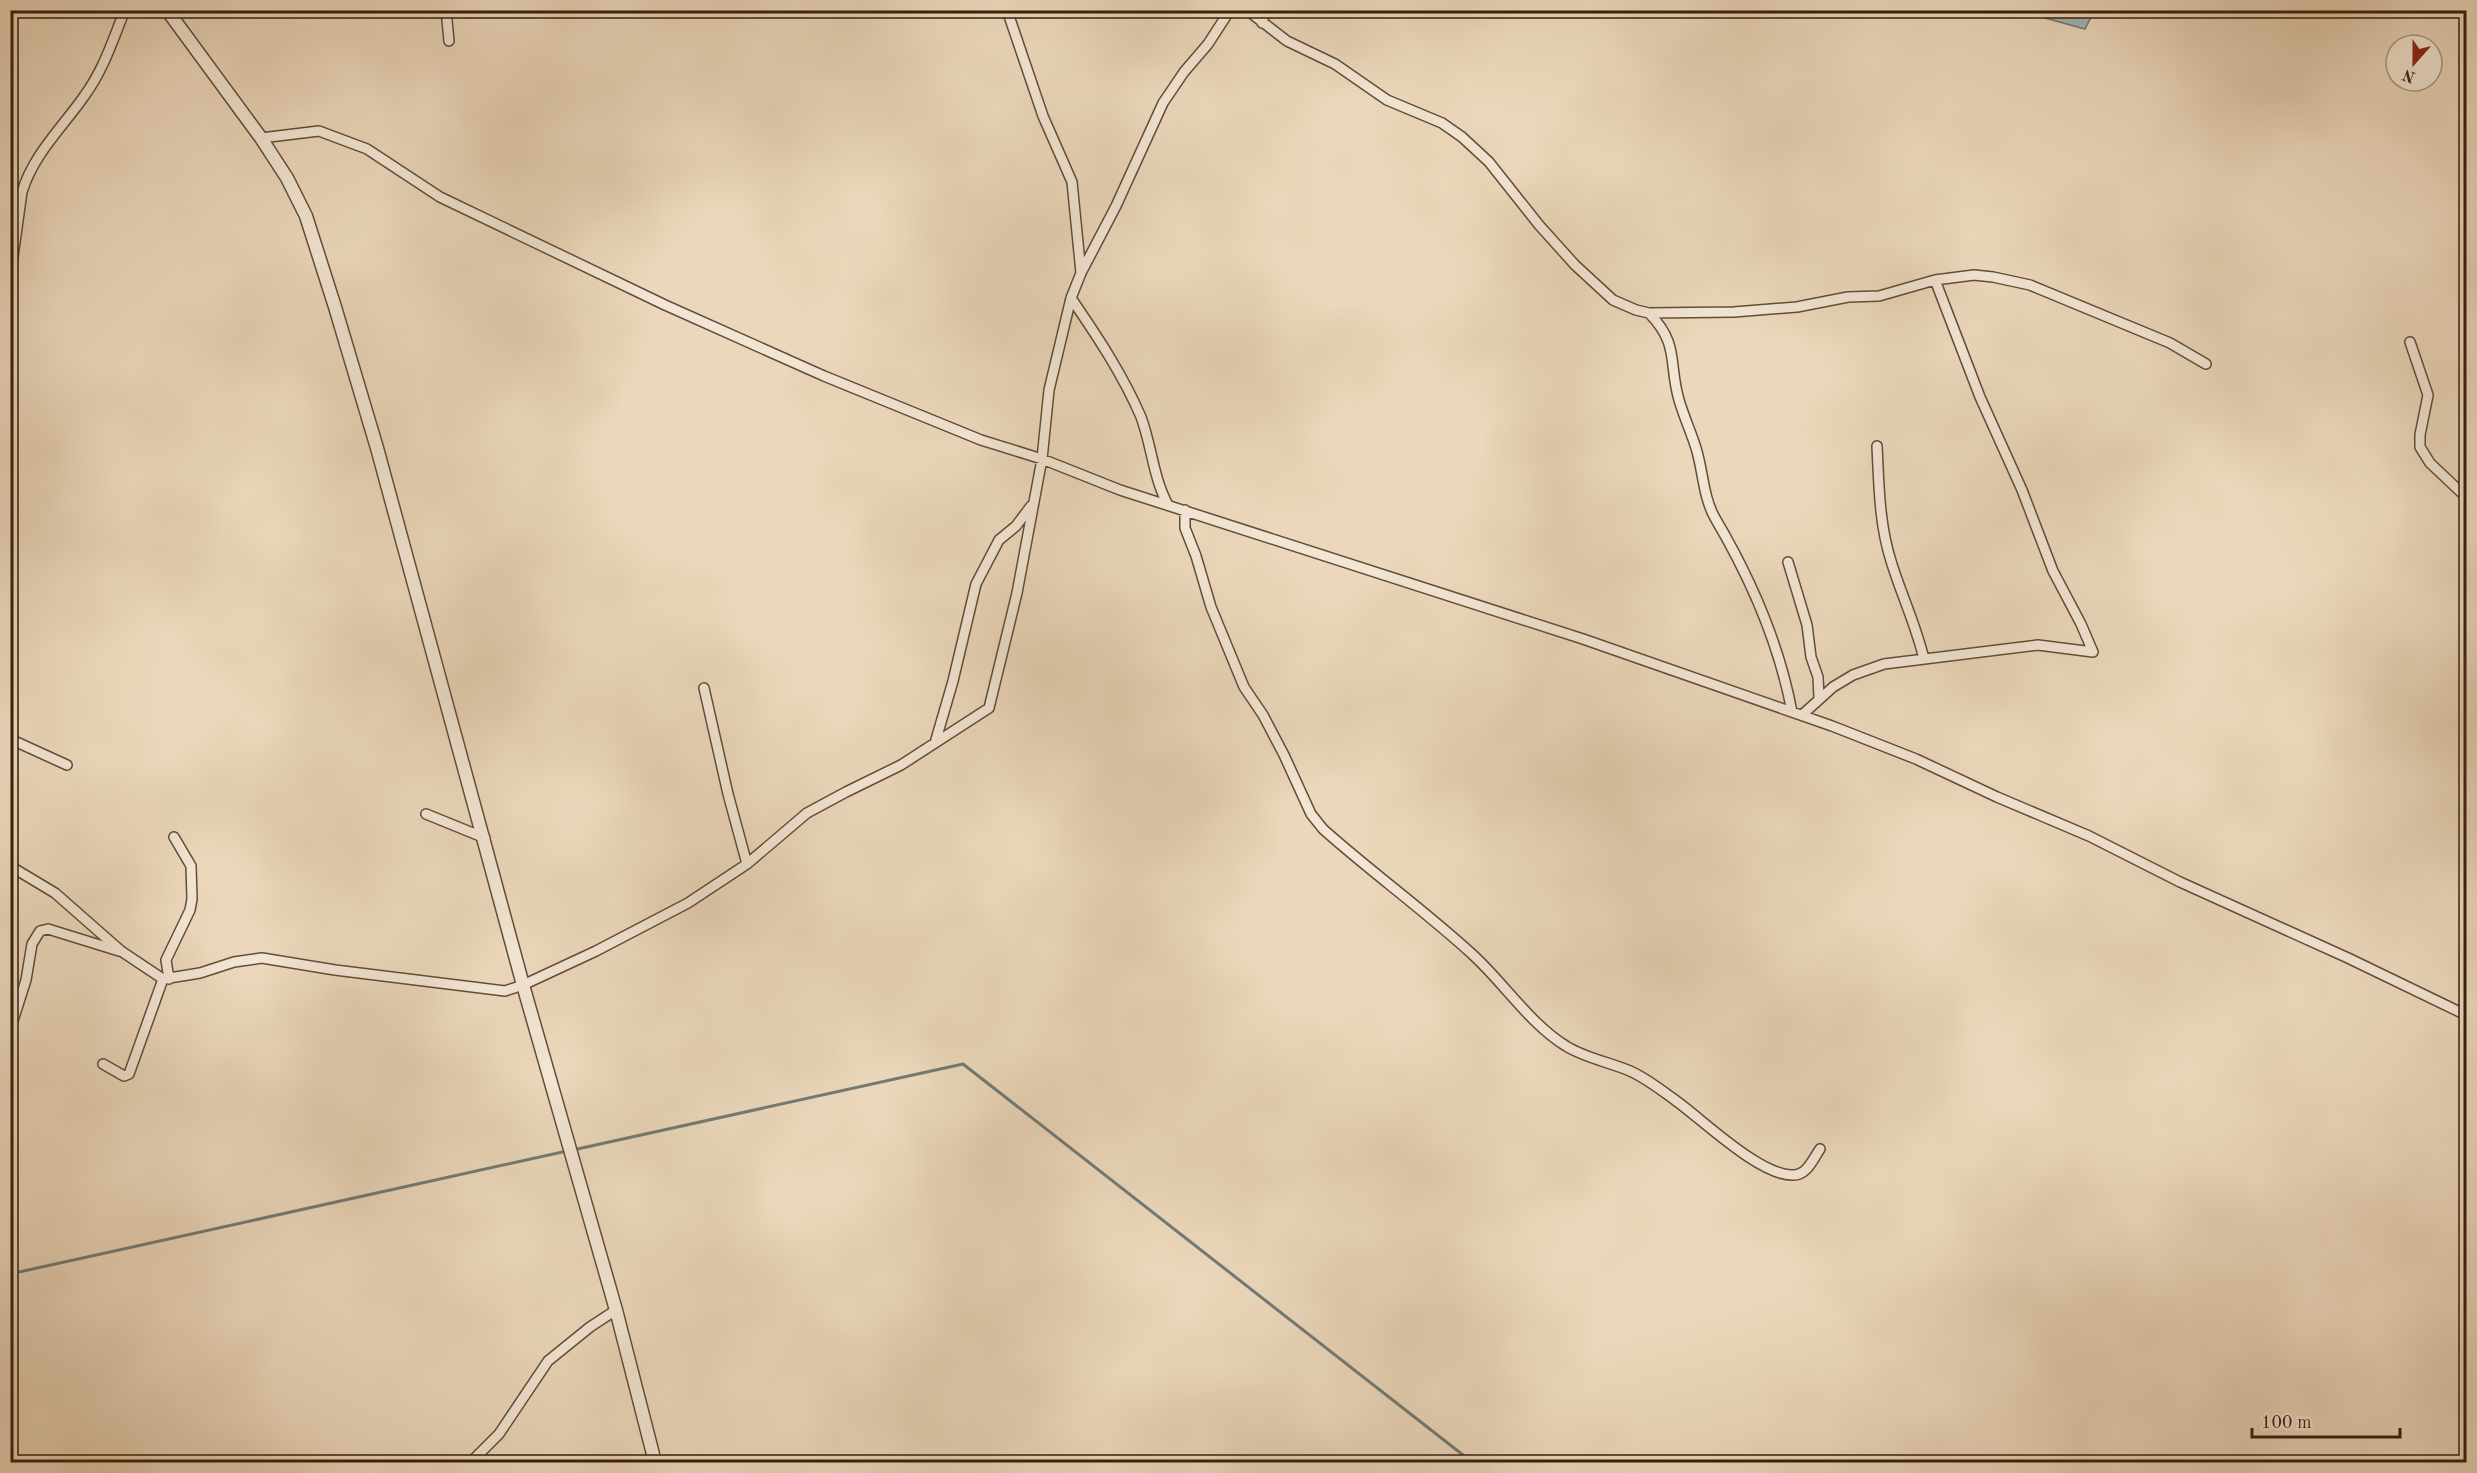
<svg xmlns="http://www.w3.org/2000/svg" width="2477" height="1473" font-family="'Old Standard TT',serif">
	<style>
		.water { fill: #9cb7ba; stroke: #737a75; stroke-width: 1.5 }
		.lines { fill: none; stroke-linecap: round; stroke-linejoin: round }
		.stream { stroke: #737a75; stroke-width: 3 }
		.minor-casing { stroke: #624d38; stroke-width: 12 }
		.tertiary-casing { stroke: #624d38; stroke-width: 15 }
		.minor { stroke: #f2e5d3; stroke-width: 9 }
		.tertiary { stroke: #f2e5d3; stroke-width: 12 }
	</style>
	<rect width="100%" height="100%" fill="#ebd7bb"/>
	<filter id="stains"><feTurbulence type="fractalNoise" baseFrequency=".00333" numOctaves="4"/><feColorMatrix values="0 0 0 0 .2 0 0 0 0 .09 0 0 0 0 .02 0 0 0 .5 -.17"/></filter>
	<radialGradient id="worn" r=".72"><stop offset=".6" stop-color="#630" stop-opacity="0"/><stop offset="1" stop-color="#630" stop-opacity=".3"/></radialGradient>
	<path class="water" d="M2035,11V10L2094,11L2085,29L2034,15Z"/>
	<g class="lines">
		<path class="stream" d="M573,1150L963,1064L1472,1462
			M10,1274L567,1151"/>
		<defs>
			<path id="minor" d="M446,10L449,41
				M1007,10L1043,116L1072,182L1081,273
				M1247,10L1287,41L1335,64L1387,100L1442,123L1462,137L1489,162L1539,225L1575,265L1613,300L1636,310L1649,313L1734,312L1797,307L1848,297L1879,296L1935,280L1974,275L1993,277L2030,285L2170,343L2206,364
				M1262,23L1266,10
				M261,138L319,131L367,149L440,197L665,305L824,376L981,440L1042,459L1120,490L1583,639L1832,726L1916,759L1997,797L2089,836L2180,882L2348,958L2466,1015
				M10,278L22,192C34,153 63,127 85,95C104,69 113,39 125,10
				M1071,298C1097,336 1123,375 1141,417C1152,447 1153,477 1168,505
				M1649,313C1680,345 1668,362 1679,400C1684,417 1691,432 1696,448C1703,470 1703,497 1715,518C1751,579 1779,642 1792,712
				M2410,342L2428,395L2420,435V447L2430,463L2466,497
				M1877,446C1879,485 1879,523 1891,561C1901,594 1916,625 1924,659
				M1185,510V528L1196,556L1211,607L1244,687L1263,715L1284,755L1311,814L1323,829C1371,872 1424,910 1472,954C1503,982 1531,1025 1566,1046C1585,1058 1609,1062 1630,1071C1646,1078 1661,1090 1675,1100C1703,1120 1759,1175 1792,1175C1807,1176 1813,1159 1820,1149
				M1788,562L1807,625L1811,657L1818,677L1819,698
				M704,688L728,794L747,864
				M1802,715L1833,687L1853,675L1884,664L2038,645L2093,652L2081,624L2053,571L2022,490L1980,397L1935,280
				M10,739L67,765
				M935,743L953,681L976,584L999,540L1016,526L1031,506
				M426,814L485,838
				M10,866L55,893L121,951L163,979L200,973L234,962L262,958L335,970L505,991L523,985L596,951L688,903L747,864L807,813L846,792L901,765L989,708L1017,593L1042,459L1049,390L1071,298L1081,273L1116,206L1163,103L1184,72L1208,44L1230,10
				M169,979L166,960L190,910L192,899L191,866L174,837
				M11,1027L26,980L32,944L40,931L48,929L119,951
				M103,1064L124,1076L129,1074L163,979
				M471,1462L499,1434L548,1361L590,1327L616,1310"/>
			<path id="tertiary" d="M167,10L261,138L287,178L306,216L335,307L377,448L523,985L616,1310L655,1462"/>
		</defs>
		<use href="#minor" class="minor-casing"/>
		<use href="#tertiary" class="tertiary-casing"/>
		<use href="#minor" class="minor"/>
		<use href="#tertiary" class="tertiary"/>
	</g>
	<rect width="2477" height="1473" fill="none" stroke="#ebd7bb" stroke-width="36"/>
	<rect x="12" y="12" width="2453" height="1449" fill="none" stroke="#351f0d" stroke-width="3"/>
	<rect x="18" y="18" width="2441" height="1437" fill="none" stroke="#351f0d" stroke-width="1.5"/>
	<g transform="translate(2414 63) rotate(201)"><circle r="28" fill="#f2e5d3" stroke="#a69684" stroke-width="1.5"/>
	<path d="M0-4.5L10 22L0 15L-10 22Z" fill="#8f2418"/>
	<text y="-9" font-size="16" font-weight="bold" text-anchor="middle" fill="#351f0d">N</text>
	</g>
	<path d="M2252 1428v9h148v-9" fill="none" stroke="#351f0d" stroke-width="3"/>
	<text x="2261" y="1428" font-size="18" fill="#351f0d" stroke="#f2e5d3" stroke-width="4.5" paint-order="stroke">100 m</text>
	<rect width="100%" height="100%" filter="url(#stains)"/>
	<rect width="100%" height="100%" fill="url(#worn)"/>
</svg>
